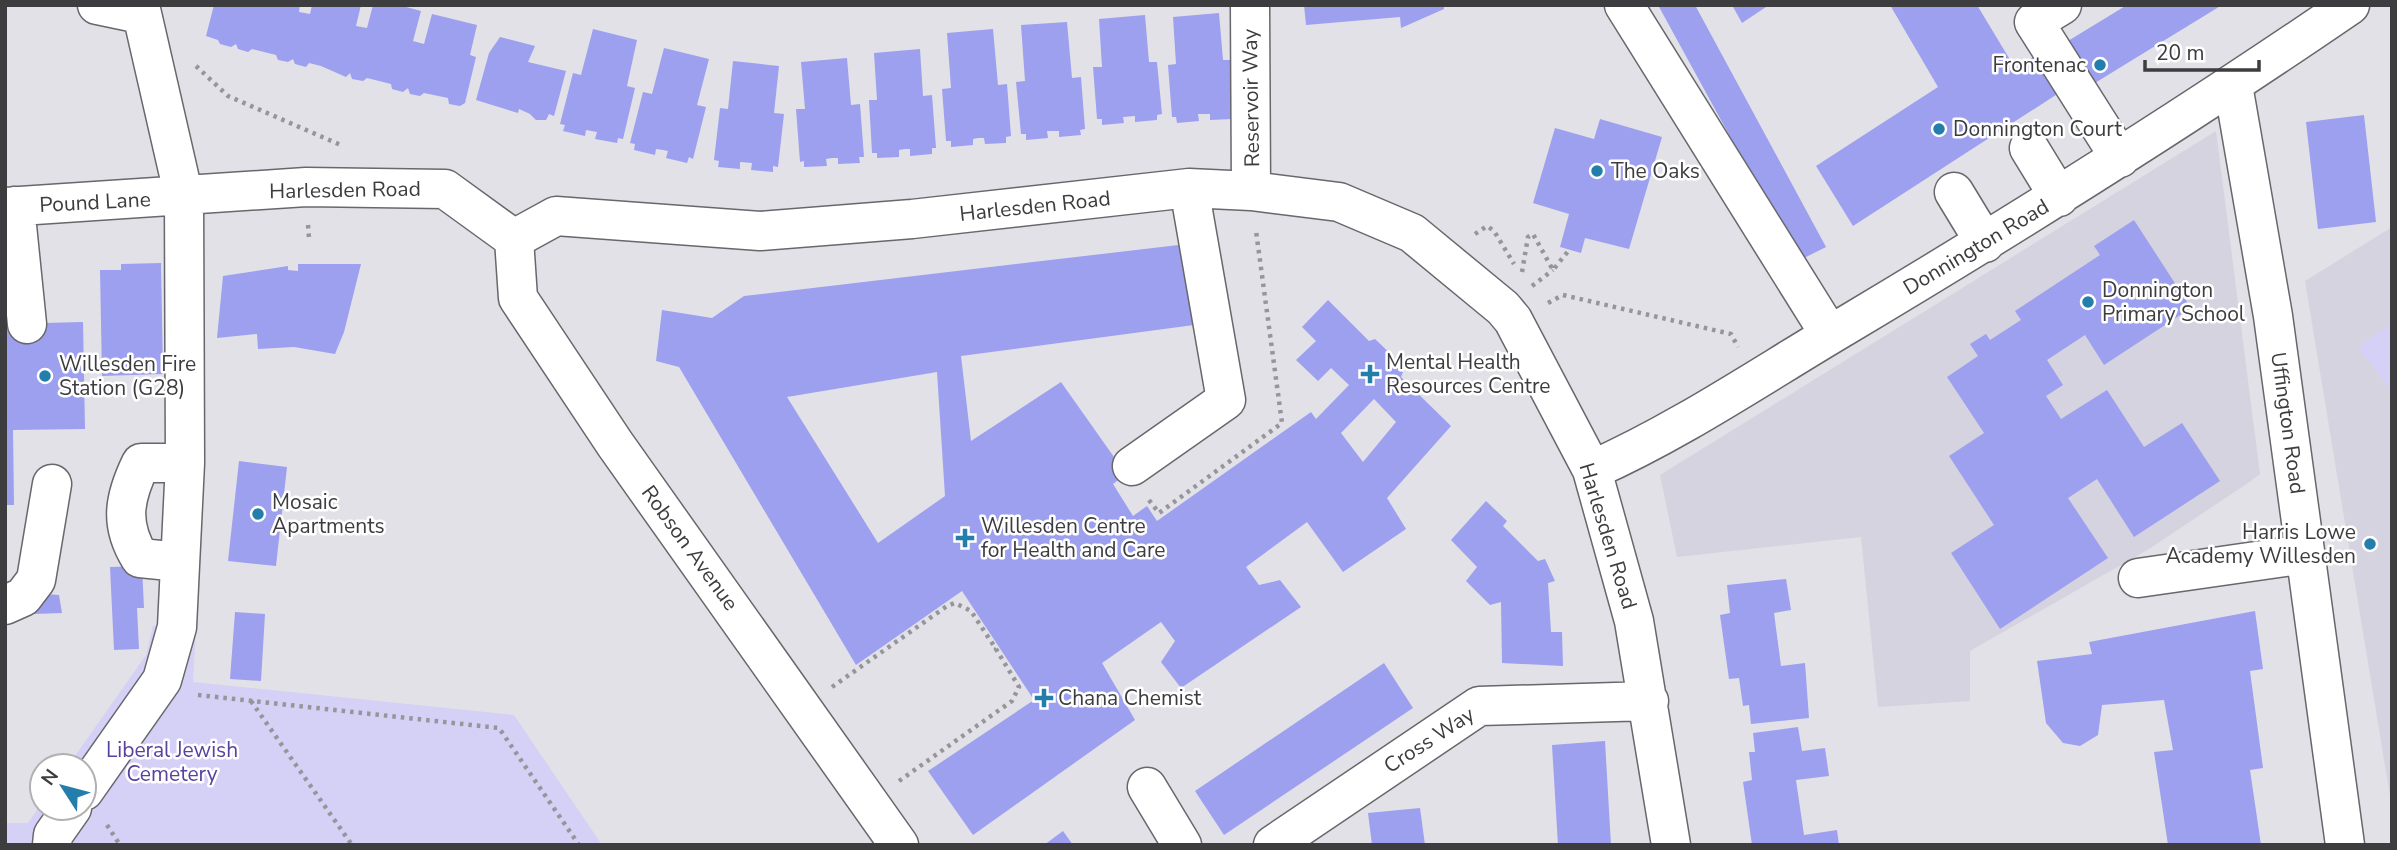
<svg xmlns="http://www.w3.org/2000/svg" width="2397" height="850" font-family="'Nunito Sans',sans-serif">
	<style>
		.built { fill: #d4d3df }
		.green { fill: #d5d0f5 }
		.building { fill: #9ca0ef; fill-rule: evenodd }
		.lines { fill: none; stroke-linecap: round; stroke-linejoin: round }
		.minor-casing { stroke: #67676c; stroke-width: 41 }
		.path { stroke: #96959a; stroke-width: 4.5; stroke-dasharray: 3.5 5; stroke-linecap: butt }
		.minor { stroke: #fff; stroke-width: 38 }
		.poi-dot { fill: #237eac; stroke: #fff; stroke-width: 2.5 }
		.labels { text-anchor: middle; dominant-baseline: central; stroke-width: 5; stroke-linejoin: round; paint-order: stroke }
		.poi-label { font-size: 21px; fill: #3d3c3f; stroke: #fff; text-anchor: start }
		.street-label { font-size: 21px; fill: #3d3c3f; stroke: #fff }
		.park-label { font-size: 21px; fill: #59419e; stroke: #fff }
	</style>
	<rect width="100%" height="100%" fill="#e2e1e7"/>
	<path class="built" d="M2216,131L2260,474L2248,483L2149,549L1970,651V701L1878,707L1861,537L1677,557L1660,475Z
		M2392,227V808L2305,281Z"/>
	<path class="green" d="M2392,322V392L2358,347Z
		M153,626L196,629L193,682L514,715L602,845H5V823H28L42,803V808H84V766H68L146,655Z"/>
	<path class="building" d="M214,5H300L299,12L310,14L312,5H361L356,26L367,28L373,5H399L421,11L413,41L424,44L432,14L477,25L470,55L476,57L465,103L460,106L449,104L448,98L424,93L420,96L410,94L408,88L403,92L392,89L391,84L367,78L363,81L352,79L350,73L346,77L321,66L309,63L306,67L295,64L293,59L288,62L278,60L276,55L252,49L248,52L238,49L236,44L231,47L220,44L218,40L206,36Z
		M1304,5H1444V9L1401,28L1400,17L1306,25Z
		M1658,5H1695L1826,247L1798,261Z
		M1732,5H1769L1742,23Z
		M1890,5H1977L2015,68L2038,54L2062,91L1853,226L1816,166L1938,87Z
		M2127,5H2222L2090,86L2063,44Z
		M1219,13L1223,60H1232V119L1210,120V114H1198L1199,121L1177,123L1176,117H1172L1168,65L1176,64L1173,17Z
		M1145,15L1149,62H1157L1162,114L1157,115V120L1135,122V116L1123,117L1124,123L1102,125V119H1097L1093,67H1102L1099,19Z
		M1067,22L1072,78L1081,77L1085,129L1080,130L1081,135L1059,137V131H1047L1048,138L1026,140V134H1021L1016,82L1025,81L1021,25Z
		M593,29L637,40L627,86L635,88L623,139L618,138L617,143L595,139L597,132L586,130L585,136L563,131L565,125L560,124L573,73L581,75Z
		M993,29L998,85L1007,84L1011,136L1006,137V143L985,144L984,138H978L973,139V145L951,147V141H946L942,89L951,88L947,33Z
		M500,37L535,46L528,62L566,71L554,116L549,114L546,120H536L530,114L519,109L518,113L476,100L489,53Z
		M664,48L709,59L697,105L706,107L693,159L689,157L687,163L666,158L668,151L663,150L656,149L655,155L634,150L635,144L630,143L643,92L652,94Z
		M920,49L923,96L932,95L936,148H932V154L910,156V149H905L899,150V157L877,158V153H872L869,100H877L874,53Z
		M847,58L851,105L860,104L864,157H859L860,163L838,164V158H832L826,159L827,166L804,167V161L800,162L796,109H805L801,62Z
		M733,61L779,66L774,113L784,114L778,167L773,166V172L751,170L752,163L740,162V169L718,167L719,161L714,160L720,108L728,109Z
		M2364,115L2376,222L2318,229L2306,122Z
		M1600,119L1662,137L1629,249L1585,238L1581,253L1560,247L1569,214L1533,203L1555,128L1594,139Z
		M2134,220L2191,308L2104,365L2085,335L2047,360L2063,385L2046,396L2061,419L2107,390L2144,447L2182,423L2220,481L2134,537L2097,479L2068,498L2108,558L2000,629L1951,553L1994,525L1949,456L1984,433L1947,377L1978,356L1970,344L1986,334L1990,340L2021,320L2015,311L2100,255L2094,246Z
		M1187,244L1194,325L961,356L971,441L1061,382L1126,474L1113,484L1133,516L1147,506L1157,521L1311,412L1316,419L1349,385L1331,368L1318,381L1296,360L1316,341L1302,327L1328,300L1369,341L1375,339L1395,358L1393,363L1403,372L1401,377L1451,426L1387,498L1406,529L1343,572L1307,522L1246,567L1259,585L1280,580L1301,607L1181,688L1161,662L1175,641L1161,622L1102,663L1135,720L973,835L928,771L1034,700L962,591L856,665L679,367L656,361L662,310L712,318L744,296ZM937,372L945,496L878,543L787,397ZM1374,399L1396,422L1363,462L1341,433Z
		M161,263L163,374L102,376L100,270H121V264Z
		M298,264H361L344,332L335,354L294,347L258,349L257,334L217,338L223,276L288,266V270L298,271Z
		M83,322L85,429L13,430L14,505H5V324Z
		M239,461L287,467L276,566L228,561Z
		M1486,501L1507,521L1503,526L1538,561L1545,559L1555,581L1548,583L1551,632H1562L1563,666L1502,663L1501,602L1490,605L1466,581L1477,567L1451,540Z
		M142,566L144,608H137L139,649L114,650L110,567Z
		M1786,579L1791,610L1774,613L1781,666L1805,663L1809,718L1751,724L1749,705L1743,706L1739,678L1729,679L1720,615L1730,613L1727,585Z
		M33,593L59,595L62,613L33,614Z
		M2255,611L2263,669L2250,671L2263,768L2250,770L2261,845H2168L2154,752L2173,750L2164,700L2102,705L2098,735L2080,746L2063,743L2046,723L2037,661L2092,654L2089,642Z
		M235,612L265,614L261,681L230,679Z
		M1384,663L1413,708L1224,835L1195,791Z
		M1798,727L1802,751L1825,748L1829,776L1796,780L1804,835L1837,830L1839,845H1752L1743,782L1752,780L1749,752H1755L1753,733Z
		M1605,741L1611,845H1558L1552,745Z
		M1420,808L1425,845H1372L1368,813Z
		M1063,831L1073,845H1044Z"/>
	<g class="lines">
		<defs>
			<path id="minor" d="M97,5L140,14
				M1250,5L1251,191
				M1624,5L1830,335
				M2062,5L2034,22L2120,158
				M2233,85L2273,316L2345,845
				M2029,148L2059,197
				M1954,192L1985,243
				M15,206L27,324
				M5,207L306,187L445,189L514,239
				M514,239L556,216L760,231L912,219L1189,188L1251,191L1339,202L1412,233L1503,308L1513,320L1592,470L1634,621L1671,845
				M514,239L518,298L615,444L899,845
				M1132,466L1226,400L1189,188
				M1592,470C1680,431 1762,375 1845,326C2016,224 2185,118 2350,5
				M180,562L140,558C119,524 124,498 141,463H185
				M2138,578L2305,554
				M5,605L23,597L36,580L52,484
				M1147,787L1182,845
				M84,791L162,680L177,627L185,463L184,197L140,5
				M52,845L53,835L72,808
				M1273,845L1479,706L1649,701"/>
		</defs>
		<use href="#minor" class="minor-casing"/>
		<path class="path" d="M196,66L228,96L343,146
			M308,225L309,238
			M1475,234L1487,226L1494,231L1514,264
			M1522,272L1528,237L1533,234L1553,270L1569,250
			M1532,286L1553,270
			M1548,303L1563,295L1731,334L1738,347
			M1149,500L1159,513L1282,423L1256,231
			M832,687L947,606L955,603L971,611L996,649
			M198,695L499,728L579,845
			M251,701L352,845
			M899,781L1012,701L1019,687L996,649L1000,646
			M107,825L120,845"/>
		<use href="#minor" class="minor"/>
	</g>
	<g class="poi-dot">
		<circle cx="2100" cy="65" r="7"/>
		<circle cx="1939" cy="129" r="7"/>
		<circle cx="1597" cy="171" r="7"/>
		<circle cx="2088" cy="302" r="7"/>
		<path d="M1366.5 363.5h7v7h7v7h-7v7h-7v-7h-7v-7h7z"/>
		<circle cx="45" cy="376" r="7"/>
		<circle cx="258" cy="514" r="7"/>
		<path d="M961.5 527.5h7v7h7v7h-7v7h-7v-7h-7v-7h7z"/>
		<circle cx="2370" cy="544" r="7"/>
		<path d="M1040.5 687.5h7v7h7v7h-7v7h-7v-7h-7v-7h7z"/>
	</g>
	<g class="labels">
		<g class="poi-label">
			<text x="2086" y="65" text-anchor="end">Frontenac</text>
			<text x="1953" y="129">Donnington Court</text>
			<text x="1611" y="171">The Oaks</text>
			<text x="2102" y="290">Donnington<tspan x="2102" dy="24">Primary School</tspan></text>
			<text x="1386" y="362">Mental Health<tspan x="1386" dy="24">Resources Centre</tspan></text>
			<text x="59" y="364">Willesden Fire<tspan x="59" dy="24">Station (G28)</tspan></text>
			<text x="272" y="502">Mosaic<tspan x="272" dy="24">Apartments</tspan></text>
			<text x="981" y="526">Willesden Centre<tspan x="981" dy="24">for Health and Care</tspan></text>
			<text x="2356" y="532" text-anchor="end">Harris Lowe<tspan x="2356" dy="24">Academy Willesden</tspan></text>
			<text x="1058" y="698">Chana Chemist</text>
		</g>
		<g class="street-label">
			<text transform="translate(1251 98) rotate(-91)">Reservoir Way</text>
			<text transform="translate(345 190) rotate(-1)">Harlesden Road</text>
			<text transform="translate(95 202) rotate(-3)">Pound Lane</text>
			<text transform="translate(1035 206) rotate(-6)">Harlesden Road</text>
			<text transform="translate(1976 247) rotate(-31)">Donnington Road</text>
			<text transform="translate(2288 423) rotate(82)">Uffington Road</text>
			<text transform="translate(1608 536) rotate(73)">Harlesden Road</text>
			<text transform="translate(690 548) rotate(54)">Robson Avenue</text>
			<text transform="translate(1429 740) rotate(-33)">Cross Way</text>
		</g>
		<g class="park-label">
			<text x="172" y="750">Liberal Jewish<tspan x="172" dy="24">Cemetery</tspan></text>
		</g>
	</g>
	<rect width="2397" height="850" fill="none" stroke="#3d3c3f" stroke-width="14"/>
	<g transform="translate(63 787) rotate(306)"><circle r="33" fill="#ffffff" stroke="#b1b1b2" stroke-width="2"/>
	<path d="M0-5L12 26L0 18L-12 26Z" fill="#237eac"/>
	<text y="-10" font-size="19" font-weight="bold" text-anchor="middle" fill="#3d3c3f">N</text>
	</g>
	<path d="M2145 60v10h114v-10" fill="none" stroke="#3d3c3f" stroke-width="3.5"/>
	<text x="2156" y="60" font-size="21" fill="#3d3c3f" stroke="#ffffff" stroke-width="5" paint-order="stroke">20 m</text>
</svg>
